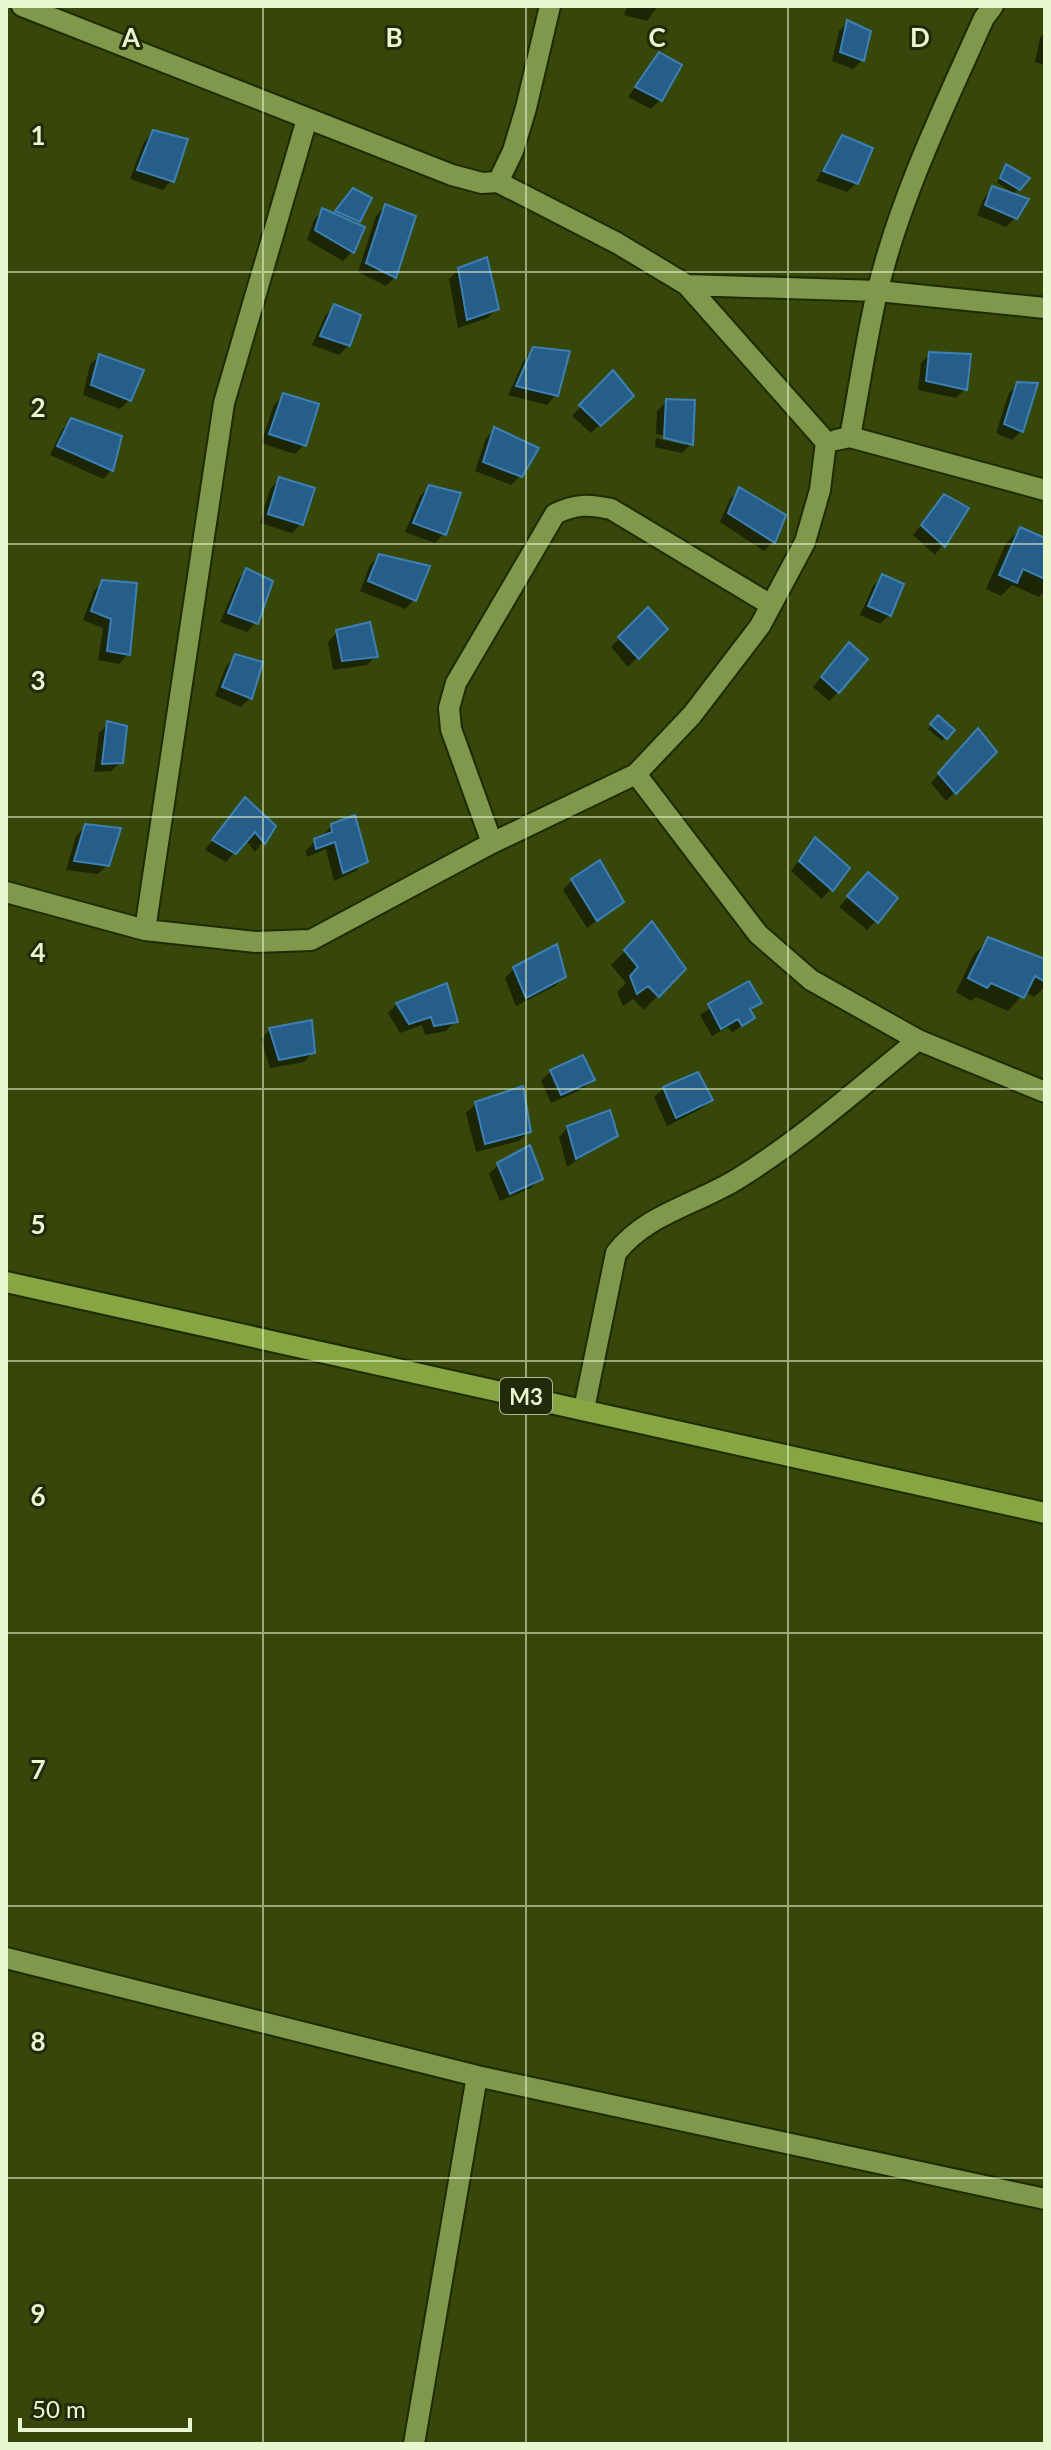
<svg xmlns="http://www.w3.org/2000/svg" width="1051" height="2450" font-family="Lato,sans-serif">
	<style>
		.shadow { fill: #0007 }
		.building { fill: #265e89; stroke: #3c80b5; stroke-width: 2 }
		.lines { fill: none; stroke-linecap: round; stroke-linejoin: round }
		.street-casing { stroke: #1f2b02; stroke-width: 24 }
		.primary-casing { stroke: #1f2b02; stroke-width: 24 }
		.street { stroke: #7f984c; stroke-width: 20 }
		.primary { stroke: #87a643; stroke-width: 20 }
		.grid { fill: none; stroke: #e9f8d1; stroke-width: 2; stroke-opacity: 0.55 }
		.labels { text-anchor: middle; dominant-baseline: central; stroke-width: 6; stroke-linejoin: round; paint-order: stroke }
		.shield { fill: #212a0a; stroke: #adba95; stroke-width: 2 }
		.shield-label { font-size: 22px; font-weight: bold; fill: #e9f8d1 }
		.grid-label { font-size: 26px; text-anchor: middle; font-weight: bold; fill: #e9f8d1; stroke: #212a0a; stroke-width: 6; stroke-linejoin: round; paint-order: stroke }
	</style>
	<rect width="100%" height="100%" fill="#364709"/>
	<path class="shadow" d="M627,6H658L647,21L624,15Z
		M848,22L862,60L853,69L832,61L839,31Z
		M1045,32V65L1035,62L1040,38Z
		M660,54V100L651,109L628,97Z
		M153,132L172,180L163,190L130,179L144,142Z
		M843,137L856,183L847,192L816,181L834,147Z
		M1006,166L1027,179L1014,193L997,183Z
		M993,188L1015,218L1006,227L977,215L984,198Z
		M348,197L358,221L354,225L352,252L343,261L307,240L314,220L323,210L331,220Z
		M385,206L395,277L386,286L358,272L376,216Z
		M459,269L497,308L488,318L458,328L449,279Z
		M334,307L349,345L339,355L312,345L325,316Z
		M534,349L556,395L547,405L508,395L525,358Z
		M930,354L965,389L956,398L918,390L921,363Z
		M99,356L129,400L120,409L83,395L90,365Z
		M612,373L622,405L591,433L572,416Z
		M1018,384L1021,431L1012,440L996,433L1009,393Z
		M284,396L304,445L295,454L261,443L274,405Z
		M667,401L691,444L682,453L655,447L656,438L685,445V441L656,434L657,411Z
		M71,420L112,470L103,479L50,455L62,430Z
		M495,429L520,476L511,485L475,471L486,438Z
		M279,480L301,524L292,533L260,523L270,489Z
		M430,487L444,533L435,543L405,532L420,496Z
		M740,490L773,542L764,551L720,522L730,499Z
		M944,497L967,509L935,555L913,535Z
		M1021,529L1045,540V590L1039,597L1012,585L1001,596L986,589L1006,543Z
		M379,556L414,600L405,609L360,591L370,565Z
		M247,570L256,622L247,632L220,622L238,580Z
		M882,577L890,614L880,624L860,615L873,586Z
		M103,582L128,654L119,664L98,660L103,628L83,620L94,591Z
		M648,610L666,629L628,667L611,647Z
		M337,632L376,656L367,665L333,670L328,642Z
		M840,654L838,692L829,701L813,687Z
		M236,657L250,698L241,707L215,696L226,666Z
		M938,718L952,730L942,741L928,729Z
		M108,724L121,762L111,771L94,772L99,733Z
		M969,740L995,752L946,801L931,783Z
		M236,809L274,826L255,852L246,840L226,862L205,850Z
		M86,826L107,865L98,874L66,870L76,836Z
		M332,826L365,861L356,871L334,881L326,849L307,857L306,850Z
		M815,840L847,868L822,899L791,871Z
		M572,880L622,902L587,928L563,890Z
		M859,884L876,921L867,930L839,907Z
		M652,924L683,969L644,1010L633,999L623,1006L617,992L626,983L611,965Z
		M989,940L1045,961V987L1034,997L1025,992L1008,1011L976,997L971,1001L956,992L974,954Z
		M514,969L564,977L555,986L516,1006L505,978Z
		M748,983L759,1002L750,1012L753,1017L732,1033L728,1027L712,1036L700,1015Z
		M397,1004L455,1022L446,1031L425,1035L422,1025L400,1033L388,1013Z
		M270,1029L313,1052L304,1062L270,1068L261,1039Z
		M551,1071L592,1080L583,1089L551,1103L541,1081Z
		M664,1088L711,1100L701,1109L667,1126L654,1097Z
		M476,1104L529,1131L519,1141L476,1152L466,1113Z
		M568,1127L616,1135L567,1167L559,1137Z
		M498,1165L540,1178L531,1188L500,1201L489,1174Z"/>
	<path class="building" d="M847,20L871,31L864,61L840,52Z
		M659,52L682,65L662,101L635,87Z
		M153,130L188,139L174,182L137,170Z
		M842,135L873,148L858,184L823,171Z
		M1006,164L1030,178L1020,190L1000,178Z
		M992,186L1029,199L1017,219L985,205Z
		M353,188L372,198L360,222L335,211Z
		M385,204L416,216L396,278L366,263Z
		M322,208L365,227L354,253L315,230Z
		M487,257L499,309L467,320L458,268Z
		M334,304L361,315L350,346L320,336Z
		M533,347L570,351L558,396L516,386Z
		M929,352L971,354L967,390L926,381Z
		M99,354L144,370L131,401L91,385Z
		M613,370L634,396L601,426L579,405Z
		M1017,382L1038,383L1023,432L1004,424Z
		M283,393L319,404L306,446L269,434Z
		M666,399L695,400L693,445L664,438Z
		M71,418L122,436L113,471L57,446Z
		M494,427L539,448L522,477L483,462Z
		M279,477L315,488L303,525L268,514Z
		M429,485L461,493L446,535L413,523Z
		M739,487L786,515L775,543L728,513Z
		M944,494L969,508L945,547L921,525Z
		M1020,527L1045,538V579L1023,569L1017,583L999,575Z
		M379,554L430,566L416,601L368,581Z
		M246,568L273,581L258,624L228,613Z
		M882,574L904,584L891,616L868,606Z
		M102,580L137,583L130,655L107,651L111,619L91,611Z
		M648,607L668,629L639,659L618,637Z
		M370,622L378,657L342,661L336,630Z
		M849,642L868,659L839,693L821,677Z
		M235,654L263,662L252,699L222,687Z
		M938,715L955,730L947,739L930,724Z
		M107,721L127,726L123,763L102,764Z
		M978,728L997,752L956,794L938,773Z
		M245,797L276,826L265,844L255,832L236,854L212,840Z
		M355,815L368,862L343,873L335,842L316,849L314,839L332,832L331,824Z
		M85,824L121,828L109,866L74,861Z
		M815,837L850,868L833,891L799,861Z
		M600,860L624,902L597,921L571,879Z
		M868,872L898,898L878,923L847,896Z
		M652,921L686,969L659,997L648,986L637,994L630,976L638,967L624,950Z
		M988,937L1045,959V982L1035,976L1024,998L991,983L987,988L968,978Z
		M557,944L566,977L526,998L513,967Z
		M749,981L762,1003L750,1009L755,1018L742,1026L738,1019L721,1029L708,1004Z
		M447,983L458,1022L434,1026L431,1017L409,1024L396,1003Z
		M312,1020L315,1053L279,1060L269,1028Z
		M583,1055L595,1080L561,1095L550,1070Z
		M698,1072L713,1100L676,1118L663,1087Z
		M523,1086L531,1132L485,1144L475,1102Z
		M610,1110L618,1136L576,1159L567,1126Z
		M530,1145L543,1179L510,1194L497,1163Z"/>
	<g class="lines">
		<defs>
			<path id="street" d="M22,6L452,175L482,183L498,182L513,151L526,108L550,6
				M687,285L878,291L1045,308
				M850,437C859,389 866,340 877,293C900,197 944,107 984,18L993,6
				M836,440L850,437L1045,490
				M636,774L758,934L811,980L918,1040L1045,1092
				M492,843L451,729L449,708L456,683L555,514C575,504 589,504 611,509L771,605
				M6,892L145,930L224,403L307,119
				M145,930L256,942L311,940L492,843L636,774L692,715L760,626L805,542L820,490L826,442L687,285L617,243L498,182
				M584,1409L616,1253C647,1213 698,1204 739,1178C803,1138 860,1087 918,1040
				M6,1958L477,2076L1045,2199
				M414,2444L477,2076"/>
			<path id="primary" d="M6,1282L1045,1513"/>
		</defs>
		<use href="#street" class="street-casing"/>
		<use href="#primary" class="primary-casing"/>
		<use href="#street" class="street"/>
		<use href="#primary" class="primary"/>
	</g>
	<path class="grid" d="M263,6V2444M526,6V2444M788,6V2444M6,272H1045M6,544H1045M6,817H1045M6,1089H1045M6,1361H1045M6,1633H1045M6,1906H1045M6,2178H1045"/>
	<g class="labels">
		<rect class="shield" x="500" y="1378" width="52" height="36" rx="6"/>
		<g class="shield-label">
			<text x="526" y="1396">M3</text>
		</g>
	</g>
	<g class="grid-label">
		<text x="131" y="47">A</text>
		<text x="394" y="47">B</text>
		<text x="657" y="47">C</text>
		<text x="920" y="47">D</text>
		<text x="38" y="145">1</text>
		<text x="38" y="417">2</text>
		<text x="38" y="690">3</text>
		<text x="38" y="962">4</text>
		<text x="38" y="1234">5</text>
		<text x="38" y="1506">6</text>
		<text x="38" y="1779">7</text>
		<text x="38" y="2051">8</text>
		<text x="38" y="2323">9</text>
	</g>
	<rect width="1051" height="2450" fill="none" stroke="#e9f8d1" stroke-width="16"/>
	<path d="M20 2418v12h170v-12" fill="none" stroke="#e9f8d1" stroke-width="4"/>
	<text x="32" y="2418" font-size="24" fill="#e9f8d1" stroke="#212a0a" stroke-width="6" paint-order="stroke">50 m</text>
</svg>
